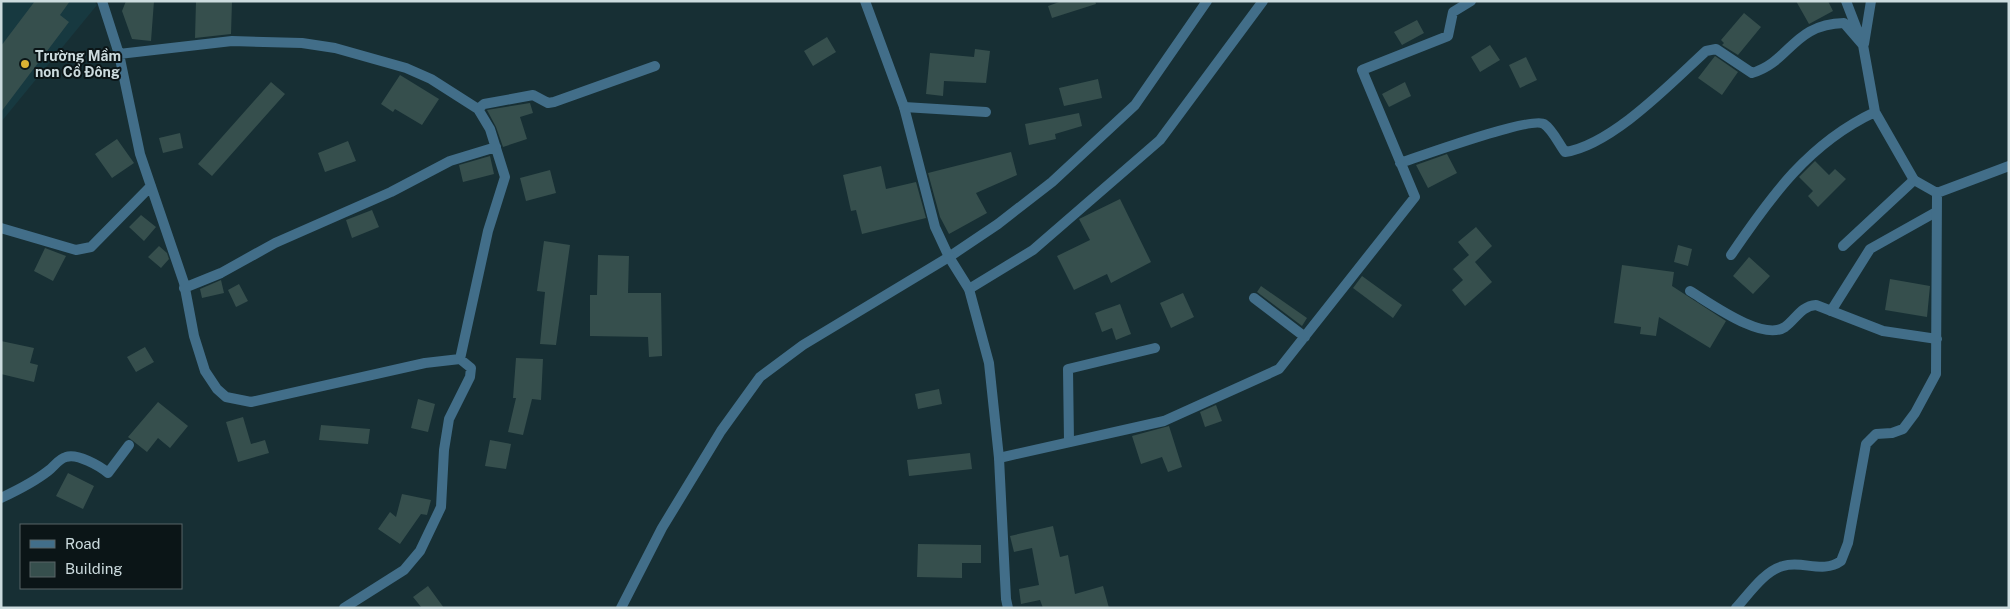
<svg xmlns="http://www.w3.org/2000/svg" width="2010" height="609" font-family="'Public Sans',sans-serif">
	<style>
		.built { fill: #173940 }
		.building { fill: #364f4d }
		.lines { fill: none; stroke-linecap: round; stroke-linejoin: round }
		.service { stroke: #426e89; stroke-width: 10 }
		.minor { stroke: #426e89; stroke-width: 10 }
		.tertiary { stroke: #426e89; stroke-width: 10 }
		.poi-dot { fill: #dbb233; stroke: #0b1517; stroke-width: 2 }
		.labels { text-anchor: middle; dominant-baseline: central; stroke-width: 4; stroke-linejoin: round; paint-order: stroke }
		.poi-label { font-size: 14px; font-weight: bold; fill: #ccdbde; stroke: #0b1517; text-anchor: start }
	</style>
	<rect width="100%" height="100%" fill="#172f34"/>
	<path class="built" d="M1,1H94L97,5L1,122Z"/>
	<path class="building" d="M35,1H70L60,15L69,22L1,112V46Z
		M126,1H154L151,41L132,39L122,11Z
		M196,1H232L231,34L195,38Z
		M1062,1H1095L1096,4L1052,18L1048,6Z
		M1796,1H1828L1833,11L1809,24Z
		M1744,13L1761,27L1738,55L1722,45L1724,43L1721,40Z
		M1417,20L1424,33L1402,45L1394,32Z
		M827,37L836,52L813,66L804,51Z
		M1490,45L1500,60L1480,72L1471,57Z
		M975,49L990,51L986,83L944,81L943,96L926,94L930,53L974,57Z
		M1715,56L1738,72L1722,95L1698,78Z
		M1526,57L1537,80L1520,88L1509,65Z
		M400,75L439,99L422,125L395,109L393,112L381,104Z
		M1098,79L1102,98L1064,106L1059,88Z
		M271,82L285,94L212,176L198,164Z
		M1405,82L1411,96L1389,107L1382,94Z
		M530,103L533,113L520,117L527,139L503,147L496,127L487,110Z
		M1079,113L1082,126L1055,134L1056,139L1029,145L1025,124Z
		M180,133L183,148L163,153L159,138Z
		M117,139L134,163L112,178L95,154Z
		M348,141L356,161L325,172L318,153Z
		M1011,152L1017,175L976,193L987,213L949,234L940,217L928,173Z
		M1447,154L1457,173L1428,188L1416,165Z
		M490,156L494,174L463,182L459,165Z
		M1815,161L1829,175L1835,169L1846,179L1818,207L1808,196L1813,191L1799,177Z
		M881,166L886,189L916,182L926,218L862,234L856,210L851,211L843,175Z
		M550,170L556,193L526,201L520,178Z
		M1120,199L1151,262L1111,283L1107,274L1074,290L1057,256L1090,240L1079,219Z
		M372,210L379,227L352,238L346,220Z
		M141,215L156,227L144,241L129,227Z
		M1476,227L1492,246L1475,262L1492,282L1465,306L1452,290L1463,280L1453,269L1469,255L1458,242Z
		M544,241L570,245L556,345L540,344L545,292L537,291Z
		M1678,245L1692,249L1688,266L1674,262Z
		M159,246L167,253L169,259L161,268L148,257Z
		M45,248L66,256L53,281L34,271Z
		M598,255L629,256L628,293H661L662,356L649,357L648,337L590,336V295H597Z
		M1749,257L1770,276L1753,294L1733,276Z
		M1622,265L1674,272L1672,286L1726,321L1710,348L1659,317L1656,336L1640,334L1641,327L1614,323Z
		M1362,276L1402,305L1393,318L1353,288Z
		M1890,279L1930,286L1927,317L1885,310Z
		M221,280L224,293L202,298L200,289Z
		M239,284L248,301L236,307L228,290Z
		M1261,286L1307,318L1302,326L1257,292Z
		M1183,293L1194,317L1171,328L1160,303Z
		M1120,304L1131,334L1116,340L1112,328L1102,332L1095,313Z
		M1,341L34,348L30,363L38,365L34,382L1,374Z
		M145,347L154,362L136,372L127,357Z
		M516,358L543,359L541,400L532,399L523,435L508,432L516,398H513Z
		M939,389L942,404L918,409L915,394Z
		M418,399L435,404L428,432L411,428Z
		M158,402L188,426L170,448L158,438L147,452L128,437Z
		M1216,405L1222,421L1205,427L1200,412Z
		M243,417L251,444L265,440L269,453L238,462L226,422Z
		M321,425L370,429L368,444L319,440Z
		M1169,426L1182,467L1168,472L1162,457L1141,464L1132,436Z
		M490,440L511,444L506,469L485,466Z
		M970,453L972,469L909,476L907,460Z
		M68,473L94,486L83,509L56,496Z
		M402,494L431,500L427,515L421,514L400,544L378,529L390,512L396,517Z
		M1053,526L1060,557L1068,555L1075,594L1103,586L1109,608H1043L1040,600L1021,604L1019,589L1039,585L1032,548L1014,552L1010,536Z
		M918,544L981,545V563H962V578L917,577Z
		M428,586L444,608H422L413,597Z"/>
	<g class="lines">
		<path class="service" d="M1843,246L1914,180
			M1831,311L1870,249L1936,212
			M1069,442L1068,369L1155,348"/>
		<path class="minor" d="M102,1L119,54L232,41L302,43L335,48L406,68L431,79L478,109L490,129L505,177L488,231L460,359
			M1846,1L1863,45L1875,112L1914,180L1937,193
			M1864,44L1871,1
			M119,54L140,154L184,283L194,336L205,371L217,389L226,397L251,402L425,363L460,359L471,368L470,377L449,419L444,450L441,507L420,551L404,570L344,608
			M904,107L986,112
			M478,109L484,104L533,95L548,103L554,102L655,66
			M1400,163C1421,156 1532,116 1544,124C1552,129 1559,144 1565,152C1612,145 1671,83 1706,51L1716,49L1752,73C1790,62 1793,24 1844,23L1863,45
			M1937,193L2009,166
			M1,228L76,250L91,247L151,186
			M1731,255C1771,196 1809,143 1875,112
			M184,288L221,273L275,243L391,192L450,161L496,147
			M969,289L1033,250L1160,140L1263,1
			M1690,291C1710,303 1763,342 1785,327C1796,319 1801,306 1816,305L1883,331L1937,339
			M1254,298L1305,337
			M999,458L1164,421L1279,369L1415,197L1362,70L1448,36L1453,12L1471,1
			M1,498C18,490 34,482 48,471C54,467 58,459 66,457C77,453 100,466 108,473L129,445
			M621,608L662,528L721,431L760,377L803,345L949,257L998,224L1052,182L1135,105L1207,1
			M1736,608C1749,594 1764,571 1783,566C1802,560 1823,574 1841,561L1848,543L1866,444L1876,434L1892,433L1903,429L1915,413L1936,374L1937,193"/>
		<path class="tertiary" d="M865,1L904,107L935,227L949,257L969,289L989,363L999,458L1006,599L1008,608"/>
	</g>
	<circle class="poi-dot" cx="25" cy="64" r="5"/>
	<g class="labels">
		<g class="poi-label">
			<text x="35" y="56">Trường Mầm<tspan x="35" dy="16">non Cổ Đông</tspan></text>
		</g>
	</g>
	<rect width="2010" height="609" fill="none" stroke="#ccdbde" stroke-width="5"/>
	<rect x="20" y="524" width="162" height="65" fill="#0b1517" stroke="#586467"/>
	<rect x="30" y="540" width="25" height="8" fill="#426e89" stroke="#586467"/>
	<text x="65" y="549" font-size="15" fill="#ccdbde">Road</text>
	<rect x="30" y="562" width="25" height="15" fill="#364f4d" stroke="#586467"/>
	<text x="65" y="574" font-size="15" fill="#ccdbde">Building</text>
</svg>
